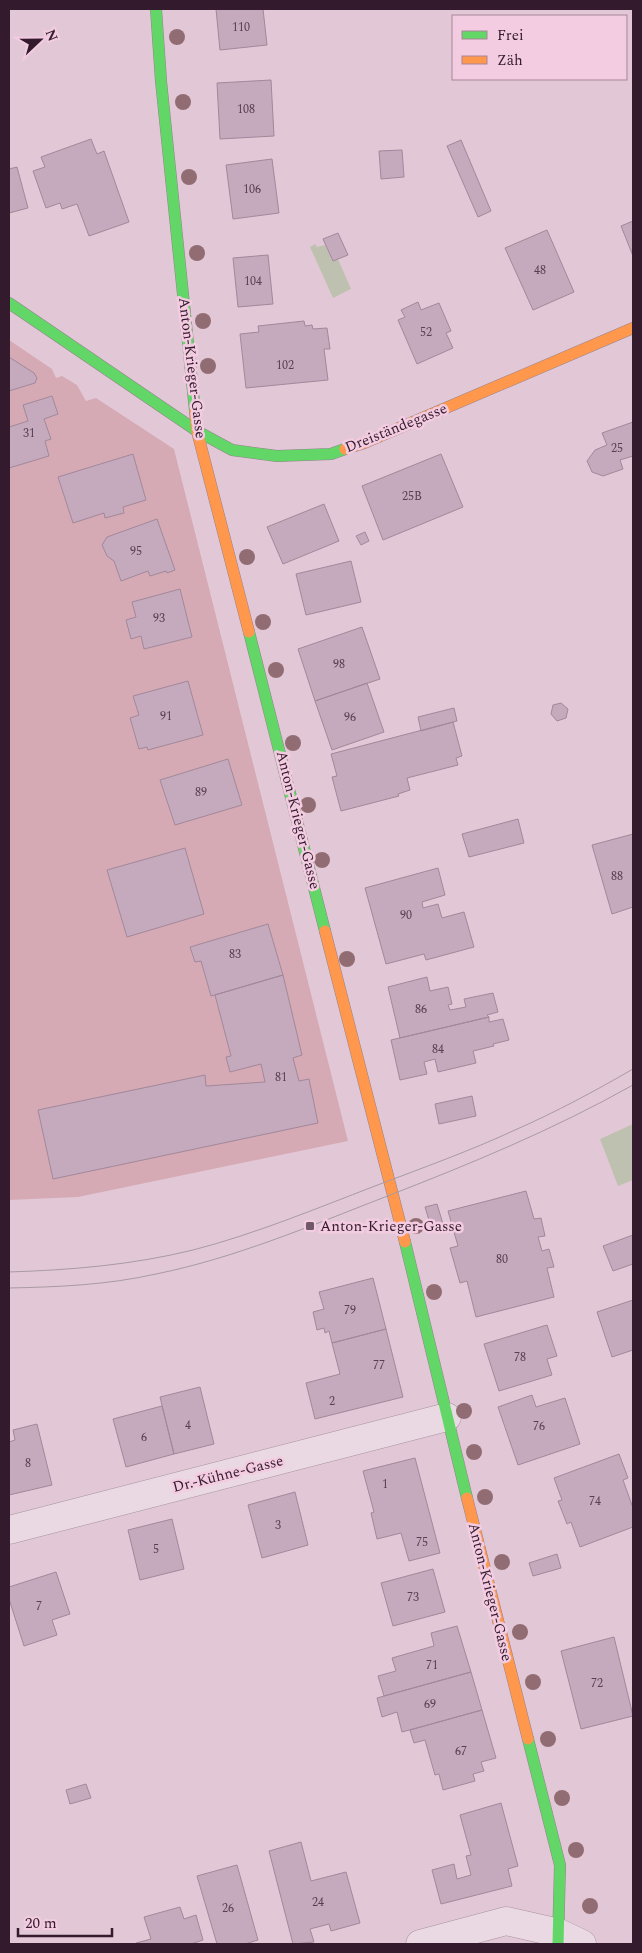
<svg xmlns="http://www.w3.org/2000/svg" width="642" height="1953" font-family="Spectral,serif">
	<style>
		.green { fill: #d5aab4 }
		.water { fill: #bfc1b0 }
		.building { fill: #c5a9bd; stroke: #a1889a }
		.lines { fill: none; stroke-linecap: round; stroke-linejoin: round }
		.street-casing { stroke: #a6929e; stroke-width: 29 }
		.fast-casing { stroke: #96828e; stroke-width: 12 }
		.slow-casing { stroke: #96828e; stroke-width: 12 }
		.street { stroke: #ead9e2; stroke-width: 28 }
		.fast { stroke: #63d668; stroke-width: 11 }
		.slow { stroke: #ff974d; stroke-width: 11 }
		.tram { stroke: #a89aa2; stroke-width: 1 }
		.tree { fill: #916d73 }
		.poi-dot { fill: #705868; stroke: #f4cce1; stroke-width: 2 }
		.labels { text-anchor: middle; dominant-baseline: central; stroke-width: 5; stroke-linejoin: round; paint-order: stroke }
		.number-label { font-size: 12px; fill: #583e51 }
		.street-label { font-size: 15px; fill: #331b2d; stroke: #f4cce1 }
		.poi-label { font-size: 15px; fill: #331b2d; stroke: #f4cce1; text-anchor: start }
	</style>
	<rect width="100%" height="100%" fill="#e2c8d6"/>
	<path class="green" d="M9,340L52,369L56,378L62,376L77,385L86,401L96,398L174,449L348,1141L78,1197L9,1200Z"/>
	<path class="water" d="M315,244L317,247L325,245L333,261L338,259L351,289L333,298L310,247Z
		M633,1124V1180L618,1186L600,1139Z"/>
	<path class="building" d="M216,9H263L267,45L220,50Z
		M271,80L274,136L220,139L217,83Z
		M91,139L97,154L104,151L129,222L89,236L77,204L62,209L60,203L46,208L33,171L45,167L41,157Z
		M461,140L491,211L478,217L447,146Z
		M402,150L404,177L381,179L379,151Z
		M272,159L279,213L233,219L226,165Z
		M17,167L28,208L9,213V169Z
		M633,221V256L621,226Z
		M547,230L574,292L533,310L505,248Z
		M338,233L348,255L333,261L323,239Z
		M268,255L273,304L238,307L233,258Z
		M418,302L421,310L439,303L451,331L446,333L453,348L417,364L398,320L405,317L401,310Z
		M304,321L305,326L312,325L313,329L327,328L330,349H324L328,380L246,388L240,334L259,332L258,326Z
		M9,357L34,373L37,378L35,383L9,391Z
		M52,396L58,414L44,419L51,439L45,441L49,456L9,468V427L28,421L23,405Z
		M633,422V456L620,460L623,469L603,476L592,472L587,461L595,450L607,445L602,433Z
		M133,454L146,500L123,507L124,513L105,518L104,513L73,523L58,477Z
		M441,454L463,507L383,540L362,486Z
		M324,504L339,541L283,564L267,527Z
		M157,519L175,570L167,573L166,571L150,576L148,571L121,581L114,561L107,556L102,545L107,537Z
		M365,532L369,541L361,545L356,536Z
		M351,561L361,602L306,615L296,574Z
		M180,589L192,637L144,649L141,636L131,639L126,620L136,617L132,602Z
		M362,627L380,679L315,701L298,649Z
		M188,681L203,735L148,750L147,747L139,749L130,718L139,715L133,696Z
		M367,683L384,732L332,750L315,701Z
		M561,703L568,709L566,718L557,721L551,714L553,705Z
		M454,708L457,721L421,731L418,717Z
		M453,722L462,756L456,758L458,765L407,778L410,790L398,794L399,796L341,811L332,777L337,776L331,754Z
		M228,759L242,805L175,825L160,780Z
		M518,819L524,843L469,857L462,834Z
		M633,834V907L612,914L592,845Z
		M185,848L204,914L127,937L107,870Z
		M438,868L445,895L422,902L423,908L438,904L442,918L464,912L474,947L426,960L424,954L386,964L365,888Z
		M268,924L283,975L211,996L201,961L195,962L190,947Z
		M283,975L302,1055L293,1058L299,1081L309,1079L318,1123L53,1179L38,1110L205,1075L206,1086L265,1082L261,1064L230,1072L226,1057L231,1056L215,995Z
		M427,977L430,991L448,987L452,1004L448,1005L450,1010L466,1007L464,999L493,993L498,1012L487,1015L489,1017L400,1038L388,987Z
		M489,1017V1022L503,1019L509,1040L493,1044L494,1046L473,1051L476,1063L438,1072L435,1059L424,1062L427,1074L400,1080L391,1040Z
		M472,1096L476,1116L439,1124L435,1104Z
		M526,1191L534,1219L541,1218L545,1236L538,1237L542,1251L549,1249L554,1267L547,1268L554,1297L476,1317L467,1281L460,1283L450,1248L458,1246L448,1211Z
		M437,1204L443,1224L431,1227L425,1207Z
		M633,1235V1264L613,1271L603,1246Z
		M373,1278L386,1329L332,1343L329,1331L325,1333L324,1328L317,1330L313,1312L324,1309L319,1292Z
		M633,1300V1350L612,1357L597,1312Z
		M547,1325L557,1356L547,1359L552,1375L499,1391L484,1344Z
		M386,1329L403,1397L315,1419L306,1383L340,1374L332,1343Z
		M200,1387L214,1444L174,1454L160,1397Z
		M532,1395L536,1407L565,1398L580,1444L518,1465L498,1407Z
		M162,1406L174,1454L126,1467L113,1419Z
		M37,1424L52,1485L9,1495V1442L15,1440L13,1430Z
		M619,1454L628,1478L623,1480L633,1508V1527L580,1547L571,1522L567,1524L558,1501L562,1500L554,1478Z
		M415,1458L440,1553L409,1561L401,1533L377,1539L371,1513L374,1512L363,1471Z
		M295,1492L308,1545L262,1558L248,1505Z
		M172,1519L184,1569L140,1580L128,1530Z
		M557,1554L561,1568L533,1576L529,1563Z
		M433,1569L445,1612L393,1626L381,1583Z
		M56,1572L70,1614L52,1620L57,1635L24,1646L9,1599V1587Z
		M457,1626L471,1672L384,1696L378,1676L396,1671L392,1658L434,1646L431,1633Z
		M614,1637L633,1716L581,1729L561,1651Z
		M471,1672L482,1710L402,1732L397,1712L382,1717L377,1698Z
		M482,1710L496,1758L481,1762L484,1771L473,1774L475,1781L443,1790L439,1774L435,1775L425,1740L414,1743L410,1730Z
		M86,1784L91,1798L70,1804L66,1790Z
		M501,1803L518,1866L508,1869L512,1886L441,1904L432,1870L454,1864L457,1879L471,1875L466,1856L471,1855L460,1815Z
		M301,1842L311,1881L346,1872L360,1923L331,1931L329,1924L310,1929L314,1942L293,1944L269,1851Z
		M237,1865L258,1940L245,1944H217L197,1876Z
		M180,1907L184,1919L196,1915L203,1940L191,1944H137L136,1943L151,1939L144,1917Z"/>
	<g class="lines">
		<defs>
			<path id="street" d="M9,1530L447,1417
				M420,1944L506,1921L559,1933L582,1944"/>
			<path id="fast" d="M156,9L161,81L195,411
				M9,303L197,431L232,450L277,456L331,454L345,449
				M249,632L325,931
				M405,1242L467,1498
				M528,1739L560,1865L558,1944"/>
			<path id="slow" d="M195,411L197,431L249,632
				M345,449L364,443L633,328
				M325,931L405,1242
				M467,1498L528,1739"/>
		</defs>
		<use href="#street" class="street-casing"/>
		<use href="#fast" class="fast-casing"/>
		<use href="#slow" class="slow-casing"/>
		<use href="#street" class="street"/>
		<use href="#fast" class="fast"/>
		<use href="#slow" class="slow"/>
		<path class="tram" d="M9,1272C71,1270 132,1265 193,1250C255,1234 315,1209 375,1186C422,1168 470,1151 515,1130C556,1112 595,1091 633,1069
			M9,1288C58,1287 107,1285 156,1274C235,1258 310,1226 385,1197C470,1164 553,1130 633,1085"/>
	</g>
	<g class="tree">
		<circle cx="177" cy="37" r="8"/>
		<circle cx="183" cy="102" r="8"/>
		<circle cx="189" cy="177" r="8"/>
		<circle cx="197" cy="253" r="8"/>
		<circle cx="203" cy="321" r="8"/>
		<circle cx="208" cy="366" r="8"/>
		<circle cx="247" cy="557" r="8"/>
		<circle cx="263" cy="622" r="8"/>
		<circle cx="276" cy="670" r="8"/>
		<circle cx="293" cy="743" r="8"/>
		<circle cx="308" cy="805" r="8"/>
		<circle cx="322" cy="860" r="8"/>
		<circle cx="347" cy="959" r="8"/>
		<circle cx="416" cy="1226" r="8"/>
		<circle cx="434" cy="1292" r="8"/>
		<circle cx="464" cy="1411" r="8"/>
		<circle cx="474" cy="1452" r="8"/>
		<circle cx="485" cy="1497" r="8"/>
		<circle cx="502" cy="1562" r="8"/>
		<circle cx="520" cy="1632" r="8"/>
		<circle cx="533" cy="1682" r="8"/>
		<circle cx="548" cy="1739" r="8"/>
		<circle cx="562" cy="1798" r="8"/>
		<circle cx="576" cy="1850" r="8"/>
		<circle cx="590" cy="1906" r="8"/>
	</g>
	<rect class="poi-dot" x="305" y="1221" width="10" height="10" rx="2.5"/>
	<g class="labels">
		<g class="number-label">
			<text x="241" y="27">110</text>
			<text x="246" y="109">108</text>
			<text x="252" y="189">106</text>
			<text x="540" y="270">48</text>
			<text x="253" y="281">104</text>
			<text x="426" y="332">52</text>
			<text x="285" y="365">102</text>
			<text x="29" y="433">31</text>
			<text x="617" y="448">25</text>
			<text x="412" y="496">25B</text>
			<text x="136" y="551">95</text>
			<text x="159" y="618">93</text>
			<text x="339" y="664">98</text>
			<text x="166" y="716">91</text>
			<text x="350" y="717">96</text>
			<text x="201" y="792">89</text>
			<text x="617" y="876">88</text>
			<text x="406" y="915">90</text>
			<text x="235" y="954">83</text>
			<text x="421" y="1009">86</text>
			<text x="438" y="1049">84</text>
			<text x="281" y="1077">81</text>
			<text x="502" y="1259">80</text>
			<text x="350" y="1310">79</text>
			<text x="520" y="1357">78</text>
			<text x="379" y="1365">77</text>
			<text x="332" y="1401">2</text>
			<text x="188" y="1425">4</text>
			<text x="539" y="1426">76</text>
			<text x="144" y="1437">6</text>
			<text x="28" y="1463">8</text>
			<text x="385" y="1484">1</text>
			<text x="595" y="1501">74</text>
			<text x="278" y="1525">3</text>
			<text x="422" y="1542">75</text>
			<text x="156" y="1549">5</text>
			<text x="413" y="1597">73</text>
			<text x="39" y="1606">7</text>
			<text x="432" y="1665">71</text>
			<text x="597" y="1683">72</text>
			<text x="430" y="1704">69</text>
			<text x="461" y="1751">67</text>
			<text x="318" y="1902">24</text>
			<text x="228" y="1908">26</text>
		</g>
		<g class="street-label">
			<text transform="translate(192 368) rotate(83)">Anton-Krieger-Gasse</text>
			<text transform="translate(396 428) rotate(-22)">Dreiständegasse</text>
			<text transform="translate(298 820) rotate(76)">Anton-Krieger-Gasse</text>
			<text transform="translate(228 1474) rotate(-14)">Dr.-Kühne-Gasse</text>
			<text transform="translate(490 1592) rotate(76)">Anton-Krieger-Gasse</text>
		</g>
		<g class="poi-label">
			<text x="320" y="1226">Anton-Krieger-Gasse</text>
		</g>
	</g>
	<rect width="642" height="1953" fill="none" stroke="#331b2d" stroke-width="20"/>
	<rect x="452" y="15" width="175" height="65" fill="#f4cce1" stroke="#a78599"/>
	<rect x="462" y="31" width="25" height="8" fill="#63d668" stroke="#a78599"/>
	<text x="497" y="40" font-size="15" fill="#331b2d">Frei</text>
	<rect x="462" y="56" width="25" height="8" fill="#ff974d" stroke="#a78599"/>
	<text x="497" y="65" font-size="15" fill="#331b2d">Zäh</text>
	<g transform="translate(40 40) rotate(68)" stroke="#f4cce1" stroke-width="4" paint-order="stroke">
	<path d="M0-4L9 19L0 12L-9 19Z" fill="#331b2d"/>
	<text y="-8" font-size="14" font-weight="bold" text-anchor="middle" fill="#331b2d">N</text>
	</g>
	<path d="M18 1928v8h94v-8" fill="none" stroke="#331b2d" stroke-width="2.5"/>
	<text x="25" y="1928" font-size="15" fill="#331b2d" stroke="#f4cce1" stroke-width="4" paint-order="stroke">20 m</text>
</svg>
